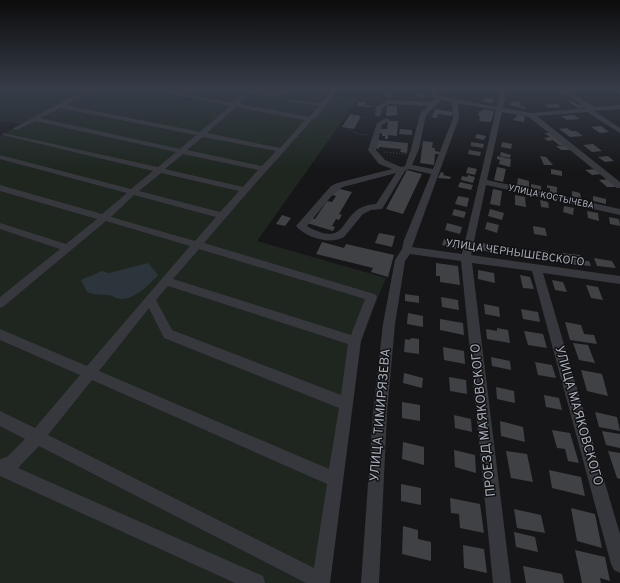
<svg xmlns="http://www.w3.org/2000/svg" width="620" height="583" font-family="Overpass,sans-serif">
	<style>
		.green { fill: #1e261f }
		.water { fill: #2c353c }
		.building { fill: #404145 }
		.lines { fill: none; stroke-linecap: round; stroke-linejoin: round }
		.path { stroke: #3d3f44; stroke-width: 1; stroke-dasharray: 1 2; stroke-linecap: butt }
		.minor { fill: #37383d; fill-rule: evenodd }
		.major { fill: #53555c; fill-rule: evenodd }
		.labels { text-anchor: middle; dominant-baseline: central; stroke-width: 3; stroke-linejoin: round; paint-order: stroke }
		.far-street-label { font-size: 9px; fill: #a8adb8; stroke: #111113 }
		.street-label { font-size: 11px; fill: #a8adb8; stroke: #111113 }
		.near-street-label { font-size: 13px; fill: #a8adb8; stroke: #111113 }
	</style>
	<rect width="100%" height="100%" fill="#161618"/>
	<path class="green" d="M0,89H333L330,94L358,99L257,241L386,278L359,344L330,583H0V136L22,124L0,121Z"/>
	<path class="water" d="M148,263L158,275C149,285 135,299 121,299C117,299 113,296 109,295C100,294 97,296 87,292L81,280L102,271L109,273Z"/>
	<path class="building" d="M384,92H392L393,97H385Z
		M417,93L428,94L429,96L424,95L425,98L417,97Z
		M484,98L494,99L493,103L483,102Z
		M511,101L520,102V106L525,107V109L510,105Z
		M573,101L578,105L583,104L588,107L578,108L569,102Z
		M358,102H366L365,105L372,106L371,107L357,106Z
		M557,104L561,107L549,108L544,105Z
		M387,106H397V115L386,116Z
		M435,109L453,112L452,116L438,114L437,118L432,117Z
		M483,109L494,111L491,122L479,121L480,116H478L479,111H482Z
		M350,114L361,116L354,129L342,127Z
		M517,115L525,117L524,122L513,120L514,118H516Z
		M574,115L580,119L567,120L561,116Z
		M388,121H398L397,136L388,135V139H385V136H382V133H380V129H387Z
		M601,126L609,132L600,133L591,127Z
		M567,128L571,131H576L583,136L570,137L559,129Z
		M400,129L412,130V135L399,134Z
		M544,133H550L565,145H559L553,140L548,141L544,138L550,137Z
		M477,134L486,136L484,140L475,138Z
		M377,140L408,143L407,153L400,152L401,149L379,147V149L375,148Z
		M423,141L433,142L432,148H435V151L440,152V154H435L434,165L420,163Z
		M471,142L484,144L483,148L471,146Z
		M502,142L512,144L511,149L501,147Z
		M593,144L602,151L592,152L583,145Z
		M566,145L571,150H561L556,146Z
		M469,150L481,152L480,156L468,154Z
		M501,152L511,155L510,158L500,156Z
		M497,156L511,159L510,167L499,164L500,160L497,159Z
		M540,156L546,157L553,165H544Z
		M608,156L614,161L605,162L598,157Z
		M468,167L477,169L475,175L466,173Z
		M497,167L506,169L503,182L494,180Z
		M551,169L562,171V176L551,174Z
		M595,169L602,174L592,175L585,170Z
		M407,170L422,174L403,214L386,209Z
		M441,172L444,173L443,175L451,177L450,179L438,178Z
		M468,175L475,177L473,183L461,180L462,176L467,177Z
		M518,178L529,181V187L517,185Z
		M610,179L618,187H607L599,180Z
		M460,182L473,185L471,190L458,187Z
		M531,184L541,186V190L531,188Z
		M547,185L557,187V194L550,192V188H547Z
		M336,188L352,192L339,214L342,215L339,220L336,219L332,226L335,227L333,231L307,223L310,218L315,219L327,201L332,202L336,196L332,195Z
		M493,189L502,191L500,206L490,204Z
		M572,191L580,193L581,198L572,197Z
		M515,195L525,197L526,207L515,205Z
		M458,196L469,198L467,207L455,204Z
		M593,196L606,199V204L593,201Z
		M540,200L548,202L549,208L541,207Z
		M564,206L574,208L573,215L563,212Z
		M454,209L466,212L464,218L452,215Z
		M490,209L504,213L502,220L488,216Z
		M587,211L598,213L599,221L588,218Z
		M282,215L291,218L285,226L276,224Z
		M609,217L619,219L620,226L610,224Z
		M487,222L499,225L497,233L485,229Z
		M447,223L462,227L460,234L445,230Z
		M533,226L545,228L547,236L534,234Z
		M379,233L395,236L392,247L375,243Z
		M444,239L457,243L456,249L442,245Z
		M322,242L344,248L346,244L394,255L388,277L371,272L373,268L316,254Z
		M483,243L498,247L497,254L482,250Z
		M539,250L548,251L551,260L542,259Z
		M562,253L580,255L583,261H589L591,266L566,264Z
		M594,258L612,261L616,268L597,266Z
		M436,263L458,266L460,285L440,282V276H436Z
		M478,270L494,273L495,283L478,279Z
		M520,275L530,277L534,289L523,288Z
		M552,280L563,282L567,292L555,290Z
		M586,285L598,287L603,300L591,298Z
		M405,294L419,296V303L405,301Z
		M441,297L458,300L459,310L442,307Z
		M484,304L499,307L500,317L485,314Z
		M521,309L538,312L540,322L523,319Z
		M408,313L423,316V327L407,324Z
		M440,319L463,323L464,335L440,330Z
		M565,322L581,325L584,334L594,335L597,344L570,340Z
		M497,328L508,330L510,343L487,339L486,329L497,331Z
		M524,331L543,334L547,348L528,345Z
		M411,338L419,339V354L404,352L405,339L410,340Z
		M573,343L588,345L595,363L579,360Z
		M443,347L464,351L465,364L444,360Z
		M491,357L510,361L511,370L492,366Z
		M535,362L552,365L556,378L538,375Z
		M581,370L602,374L608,396L587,391Z
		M404,373L423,378L422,388L403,383Z
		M449,377L466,380L467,394L450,391Z
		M496,387L514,391L515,403L497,399Z
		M544,395L559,398L562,410L546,407Z
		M402,402L420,405V421L402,418Z
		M595,412L617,417L620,431L599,427Z
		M454,415L471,419L472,432L455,428Z
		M500,421L523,427L525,442L501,436Z
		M552,430L570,433L579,463L568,461L565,449L557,448Z
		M602,431L620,434V448L606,445Z
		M403,442L424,447V465L402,459Z
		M454,450L475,455L476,473L455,467Z
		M506,451L527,454L533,482L511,478Z
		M608,451L620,453V479L617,478Z
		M549,470L581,477L585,496L552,488Z
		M401,484L421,488V505L401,501Z
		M450,498L480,504L484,533L460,528L459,514L451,513Z
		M571,508L595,514L602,548L577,541Z
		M514,509L541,515L545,533L517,528Z
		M403,526L418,530V539L431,542V561L402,554Z
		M514,532L535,537L538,552L516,547Z
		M463,545L484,549L487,573L464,568Z
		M575,550L605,557L610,581L600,578L601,583H582Z
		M523,566L562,574L564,583H526Z"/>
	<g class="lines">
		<path class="path" d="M349,130L358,134L368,135
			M384,152L406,154"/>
		<path class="minor" d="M87,89H95L65,105L200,132L230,106L146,89H159L233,103L244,92L235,89H254L253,90L271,92L292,89C280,99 264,96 250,93L239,104L309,117L319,106L289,102L287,101V99L321,103L332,89H338L316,118L312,120L254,185L204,243L371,293L375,294L377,297L361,341L330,583H306L39,446L18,468L263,576L265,583H235L0,476V459L7,457L25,439L0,426V411L35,428L80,375L0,340V329L87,366L190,246L106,221L4,306L0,308V297L60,249L0,229V223L66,244L97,219L0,191V185L102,214L127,193L0,159V155L131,189L153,171L3,135V133L158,167L176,152L35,121L17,130L12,129ZM236,107L305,120L280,148L207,133ZM60,108L196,135L180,149L40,118ZM203,137L276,151L262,166L187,150ZM183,154L258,170L243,187L165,169ZM161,173L239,191L220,212L139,191ZM134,195L216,217L195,241L111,217ZM199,249L365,299L351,335L173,279ZM168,286L348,344L341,395L172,330L156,300ZM149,308L164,338L339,408L329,469L99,371ZM92,380L327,484L314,568L48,435Z
			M431,89H437L438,95L445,97L497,107L501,89H507L503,108L531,113L587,108L564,93L553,89L568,91L595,107L620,105V109L594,111L620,128V133L587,112L537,116L620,182V188H617L529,117L502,112L487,180L620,209V215L486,185L471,255L620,276V284L543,273L620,534V573L614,570L611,564L532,271L472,263L511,583H493L461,261L410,254L405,261L395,324L387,413L379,583H361L373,413L383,324L395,260L402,249L404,240L431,174L408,169L405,171L382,209L371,210L363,214L344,237C331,245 306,238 296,226L331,186L337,183L392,169L379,164L368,150L377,123L387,118L390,120L382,125L376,150L385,160L401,167L405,166L411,149L420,114L428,106L389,104L382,108L381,115L378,117L375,115L376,107L388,100L431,102L435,98L432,96ZM441,100L452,102L453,118L433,169L412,165L419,149L426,115ZM458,103L496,110L462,254L412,247L459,118ZM396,173L376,204C336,206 353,252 307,226C317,215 331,193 343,187Z"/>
		<path class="major" d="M612,89H620V94Z"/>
	</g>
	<linearGradient id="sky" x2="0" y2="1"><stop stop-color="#0c0c0d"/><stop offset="0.52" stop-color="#363c48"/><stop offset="1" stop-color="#363c48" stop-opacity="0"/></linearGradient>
	<rect width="620" height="171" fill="url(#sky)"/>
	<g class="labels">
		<g class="far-street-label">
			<text transform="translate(551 197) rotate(12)">УЛИЦА КОСТЫЧЕВА</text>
		</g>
		<g class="street-label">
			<text transform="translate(515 253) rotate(8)">УЛИЦА ЧЕРНЫШЕВСКОГО</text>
		</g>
		<g class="near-street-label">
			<text transform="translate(381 415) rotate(-85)">УЛИЦА ТИМИРЯЗЕВА</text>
			<text transform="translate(578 416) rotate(74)">УЛИЦА МАЯКОВСКОГО</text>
			<text transform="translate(484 420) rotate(-96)">ПРОЕЗД МАЯКОВСКОГО</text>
		</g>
	</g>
</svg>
